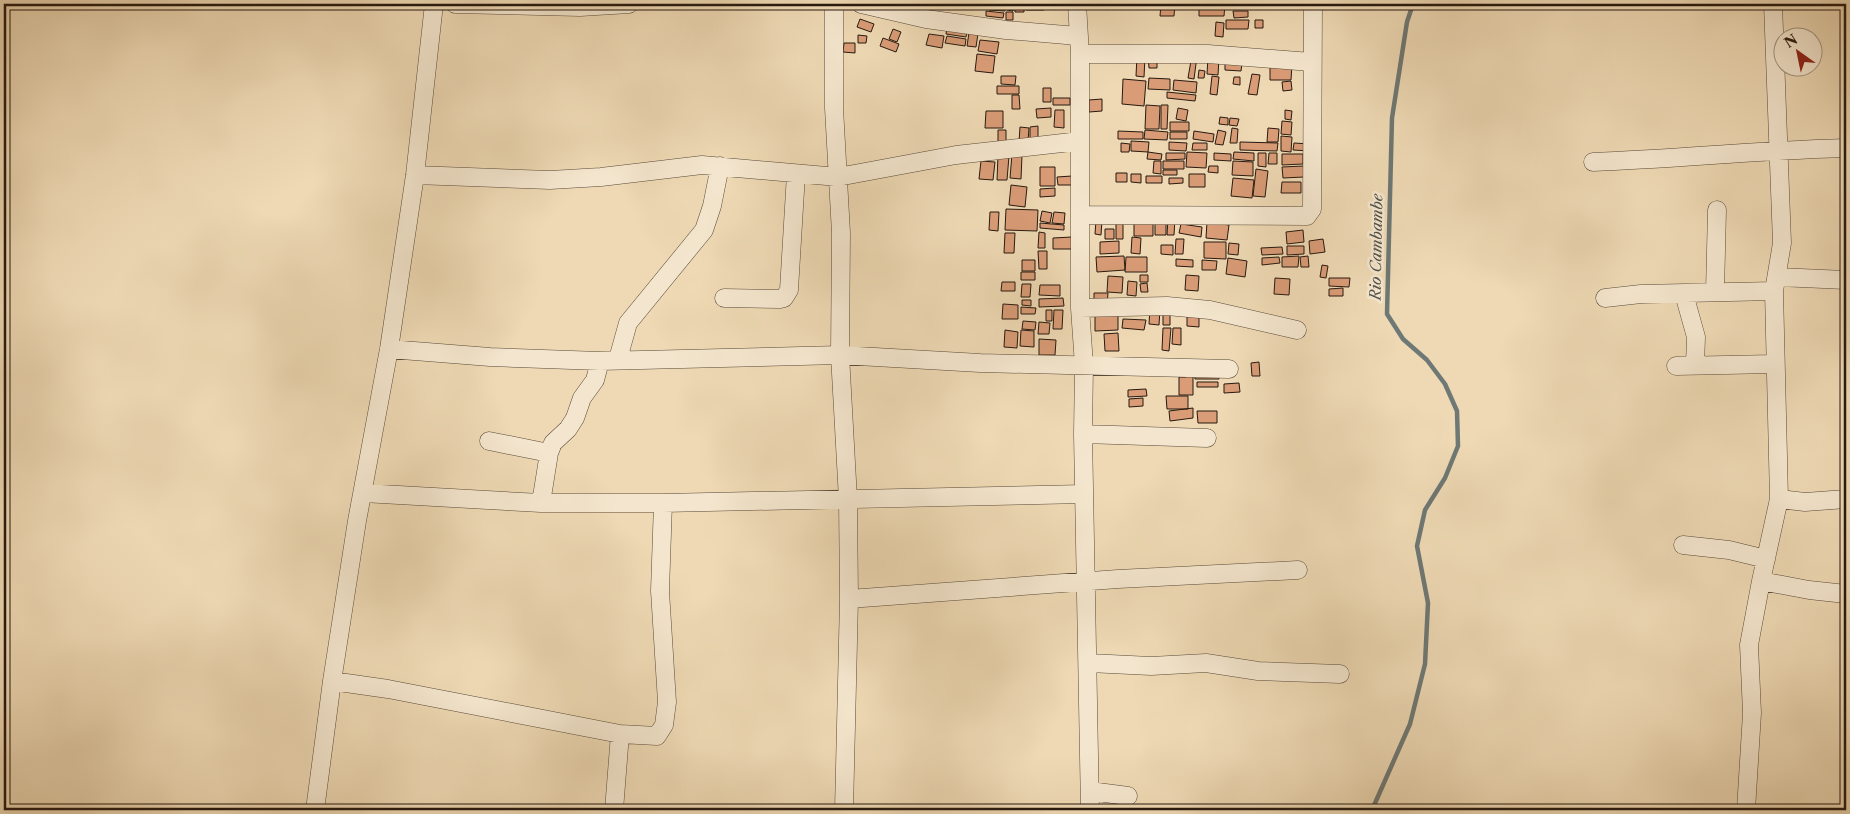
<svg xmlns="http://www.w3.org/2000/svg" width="1850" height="814" font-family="'Libre Caslon Text',serif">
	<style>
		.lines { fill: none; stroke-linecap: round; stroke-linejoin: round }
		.stream { stroke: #6e7874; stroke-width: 4.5 }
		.building { fill: #d99c77; stroke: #27190f }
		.minor-casing { stroke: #594938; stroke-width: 19 }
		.minor { stroke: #f4e6ce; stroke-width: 18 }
		.labels { text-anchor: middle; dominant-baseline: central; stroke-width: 5; stroke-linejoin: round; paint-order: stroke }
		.water-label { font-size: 15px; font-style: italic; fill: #50514a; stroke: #f4e6ce }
	</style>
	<rect width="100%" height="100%" fill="#eed9b4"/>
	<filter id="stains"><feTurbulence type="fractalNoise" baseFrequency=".004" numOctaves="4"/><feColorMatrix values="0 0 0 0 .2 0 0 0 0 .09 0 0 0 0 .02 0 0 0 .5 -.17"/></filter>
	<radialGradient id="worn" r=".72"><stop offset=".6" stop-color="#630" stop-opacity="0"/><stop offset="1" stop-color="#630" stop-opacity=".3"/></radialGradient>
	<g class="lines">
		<path class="stream" d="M1372,810L1410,724L1425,664L1428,603L1417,546L1425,510L1445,478L1458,446L1457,411L1445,384L1427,360L1403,339L1387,314L1392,118L1407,22L1413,4"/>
	</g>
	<path class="building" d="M989,4H1005V11L989,10Z
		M1007,4H1014L1013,11L1007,10Z
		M1027,4H1044V10H1026Z
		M1161,4H1175L1174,16H1160Z
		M1199,4H1225L1224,16H1199Z
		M1024,5V12H1015V6Z
		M986,11L1004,13L1003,18L986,16Z
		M1233,11H1248V17L1234,18Z
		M1006,12H1013V20H1006Z
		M860,19L874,24L871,32L857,27Z
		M1226,20H1249L1248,29H1226Z
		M1255,20H1263V28H1255Z
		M1216,22L1224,23L1223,37L1215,36Z
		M948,23L968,26L966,37L946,34Z
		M970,26L979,27L976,47L967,46Z
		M893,29L901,32L897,42L889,39Z
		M929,34L944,36L942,48L926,45Z
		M858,35L867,36L866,43H858Z
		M947,36L966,39L965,46L945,43Z
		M883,38L899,44L896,52L880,46Z
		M980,40L999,42L997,54L978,51Z
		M844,43H855V53L843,52Z
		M977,54L995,56L993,73L975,71Z
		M1148,55H1157V68H1149Z
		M1192,55L1197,56L1194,79L1188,78Z
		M1137,56L1145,57L1144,77L1136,76Z
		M1208,57L1219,58L1218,75L1207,74Z
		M1225,62L1242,63L1241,71L1225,70Z
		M1270,63L1292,64L1291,80H1270Z
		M1199,70L1205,71L1204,78H1198Z
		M1252,74L1260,75L1257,95L1248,94Z
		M1001,76H1016L1015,85L1001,84Z
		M1212,76L1219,77L1217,95L1210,94Z
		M1234,77H1240V85L1233,84Z
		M1149,78L1170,79V90L1148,89Z
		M1123,79L1146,81L1144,106L1122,104Z
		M1174,80L1197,82L1196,93L1173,90Z
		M1291,81L1292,90L1283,91L1282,82Z
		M997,86H1019V94H997Z
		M1043,88H1051V102H1043Z
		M1167,92L1196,95L1195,101L1167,98Z
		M1012,95H1019L1020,109H1012Z
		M1053,98H1070V105H1053Z
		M1102,99V111L1089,112V100Z
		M1146,105L1160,106L1159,129H1145Z
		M1161,105H1168L1167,129H1161Z
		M1051,108V117L1037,118L1036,109Z
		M1178,108L1188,110L1186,121L1176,119Z
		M1055,110H1064V128L1054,127Z
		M1285,110L1292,111L1291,120L1285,119Z
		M986,111H1003V128H985Z
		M1220,117L1228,118V125L1219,124Z
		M1230,118L1239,119L1237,126L1229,125Z
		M1282,121L1292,122L1291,135L1281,134Z
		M1170,122H1189V131H1170Z
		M1038,126V140H1030V127Z
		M1020,127L1029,128L1028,142H1019Z
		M1232,128L1238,129L1237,143H1230Z
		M1268,128L1279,129L1278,142H1267Z
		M998,130H1006V145H998Z
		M1145,130L1168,132L1167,140L1144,139Z
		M1218,130L1226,132L1223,145L1215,144Z
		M1118,131L1143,132V139H1118Z
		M1194,131L1214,134L1213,142L1193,139Z
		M1170,132H1187V139H1170Z
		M1281,136L1292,137L1291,152L1281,151Z
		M1131,141L1149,142L1148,152L1131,151Z
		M1169,142L1187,143L1186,151L1169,150Z
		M1240,142L1278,143L1277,151L1240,150Z
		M1121,143L1130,144L1129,152H1121Z
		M1193,143H1207V150H1192Z
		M1294,143L1310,144V151L1293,150Z
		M1148,152L1162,154L1161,160L1147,159Z
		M1187,152L1207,153L1206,168L1186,167Z
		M1234,152L1254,153V161L1233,159Z
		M1166,153H1185V159L1166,160Z
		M1214,153L1231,154V161L1214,160Z
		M1258,153H1266V167L1258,166Z
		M1269,153H1277V164H1268Z
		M1012,154L1022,155L1021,179L1010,178Z
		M1282,154H1303V164L1282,165Z
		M998,155L1009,156L1007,180H997Z
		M981,161L995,162L993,180L979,179Z
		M1154,161H1161V174L1153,173Z
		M1163,161H1184V169H1163Z
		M1233,161L1253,162V176L1232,175Z
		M1209,166H1218V173L1208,172Z
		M1304,166V177L1283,178L1282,167Z
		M1040,167H1055V186H1040Z
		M1256,169L1268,171L1265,197L1253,196Z
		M1163,170H1177V175H1163Z
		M1116,173H1127V182H1116Z
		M1131,174H1141V183L1131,182Z
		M1189,174H1205V187H1189Z
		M1072,176V185H1058L1057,177Z
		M1146,176H1162V183H1146Z
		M1169,178H1183V183L1169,184Z
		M1233,178L1254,180L1252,198L1231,196Z
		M1282,182H1301V193H1281Z
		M1011,185L1027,187L1025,207L1009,205Z
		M1055,188V196L1040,197V189Z
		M1006,209L1038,210L1037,231L1005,230Z
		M1042,211L1052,213L1050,223L1040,221Z
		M990,212H999L998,231L989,230Z
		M1054,212L1065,213L1064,224L1052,223Z
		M1116,217H1123V239H1116Z
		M1155,217H1166V235H1155Z
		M1168,218H1175L1174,235H1167Z
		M1134,219H1153V236H1134Z
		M1096,220H1102L1101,235L1095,234Z
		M1207,222L1229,225L1227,240L1206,238Z
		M1040,223L1064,225V230L1040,228Z
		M1181,224L1202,227L1201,237L1179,233Z
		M1105,229H1114V239H1105Z
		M1303,230L1304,242L1287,244L1286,232Z
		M1039,232L1045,233V248H1038Z
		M1005,233H1015L1014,253H1004Z
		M1072,237V249H1053V238Z
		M1132,237L1141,238L1140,254L1131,253Z
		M1176,239H1184L1183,254H1175Z
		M1323,239L1325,252L1310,254L1309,241Z
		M1119,241V253L1100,254V242Z
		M1204,242H1226V259L1204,258Z
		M1229,243L1239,244L1238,255L1228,254Z
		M1161,245H1173V255L1161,254Z
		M1287,246H1304V254L1287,255Z
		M1282,247L1283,254L1262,255L1261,248Z
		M1038,251H1047V269H1039Z
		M1124,256L1125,270L1097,272L1096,257Z
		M1299,256L1298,267H1282V257Z
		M1308,256L1309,267H1301L1300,257Z
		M1126,257H1147V272H1125Z
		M1279,257L1280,263L1262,265V258Z
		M1228,258L1247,261L1245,277L1226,274Z
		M1176,259L1193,260V267L1176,266Z
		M1022,260H1035V271H1022Z
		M1202,260L1217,261L1216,270H1202Z
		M1322,265L1328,266L1326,278L1320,277Z
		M1021,272H1035V280H1021Z
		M1140,275H1148V282H1140Z
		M1186,275L1199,276L1198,291L1185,290Z
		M1108,276L1123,277L1122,293L1107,292Z
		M1275,278L1290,279L1289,295L1274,294Z
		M1329,278H1350L1349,287L1329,286Z
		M1128,281L1137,282L1136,296L1127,295Z
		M1002,282H1015V291H1001Z
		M1147,283L1148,292H1141L1140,284Z
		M1022,284H1031L1030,297H1021Z
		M1040,285H1060V296L1039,295Z
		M1343,288V296H1329V289Z
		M1094,293H1108L1107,305H1094Z
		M1063,298L1064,306L1039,307V299Z
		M1022,300H1031V306L1022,305Z
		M1003,304L1018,305V319H1002Z
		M1021,307L1036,308L1035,314H1021Z
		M1150,308L1160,309L1159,325L1149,324Z
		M1046,310H1052V321H1046Z
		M1054,310H1063L1062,329H1053Z
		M1163,311H1170V325H1163Z
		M1095,313H1118V330L1095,331Z
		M1187,314H1199V327L1187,326Z
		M1123,319L1146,320L1144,330L1122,328Z
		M1023,321L1036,322L1035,330L1022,329Z
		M1039,322L1050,323L1049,334H1038Z
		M1163,328H1171L1169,351L1162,350Z
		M1173,328H1181V345L1172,344Z
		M1005,330L1018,332L1017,348L1004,347Z
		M1021,330L1034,331V347L1020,346Z
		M1118,333L1119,351H1105L1104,334Z
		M1039,339L1056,340L1055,355H1039Z
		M1259,362L1260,376H1252L1251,363Z
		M1186,369H1193V395H1179V377H1186Z
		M1219,371V379H1195V372Z
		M1197,382H1218V387H1197Z
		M1239,383L1240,392L1224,393V384Z
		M1146,389L1147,396L1128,397V390Z
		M1166,396H1188V409H1167Z
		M1143,398V406L1129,407V399Z
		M1193,408V418L1170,421L1169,411Z
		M1197,411H1217V423H1198Z"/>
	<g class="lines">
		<defs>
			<path id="minor" d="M455,4L580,7L629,4
				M834,4V108L841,233L840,355L848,499L849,599L844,810
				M861,4L926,19L1006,30L1078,36
				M1077,4L1080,54V308L1084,365L1083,434L1090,810
				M1080,54H1208L1311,62
				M1593,162C1677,159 1761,150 1846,148
				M415,175L550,180L601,177L702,165L838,177L956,155L1080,141
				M1081,215L1307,216L1312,209L1313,4
				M1777,277L1846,280
				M1715,292L1717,210
				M1684,294L1696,337L1695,365
				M724,298L780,299L784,298L789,290L796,174
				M1605,298L1641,294L1774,291
				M1080,308L1167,306L1210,310L1297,330
				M389,349L490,357L600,361L840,355L980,363L1229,369
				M618,359L628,323L704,230L712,206L720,166
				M1676,366L1774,364
				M1083,434L1207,438
				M489,441L549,453
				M363,493L541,503H663L1084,494
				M1779,499L1805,502L1846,499
				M541,503L549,453L553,443L568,429L575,418L582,398L595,380L600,361
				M1683,545L1729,550L1766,559
				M1761,581L1809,590L1846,594
				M849,599L1118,579L1298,570
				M1089,663L1151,666L1206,663L1258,671L1340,674
				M332,681L388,689L620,734L657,736L664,725L667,702L660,591L663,503
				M1090,791L1128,796
				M315,810L332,681L357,521L389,349L415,175L434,4
				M614,810L620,734
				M1746,810L1752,713L1749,645L1761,581L1779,499L1774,291L1782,243L1773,4"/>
		</defs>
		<use href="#minor" class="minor-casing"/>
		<use href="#minor" class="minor"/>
	</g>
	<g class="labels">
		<g class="water-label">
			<text transform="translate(1376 247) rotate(-89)">Rio Cambambe</text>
		</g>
	</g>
	<rect width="1850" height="814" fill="none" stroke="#eed9b4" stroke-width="20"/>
	<rect x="5" y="5" width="1840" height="804" fill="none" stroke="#27190f" stroke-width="2.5"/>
	<rect x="10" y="10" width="1830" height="794" fill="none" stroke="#27190f"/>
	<g transform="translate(1798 52) rotate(327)"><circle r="24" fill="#f4e6ce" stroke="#a29482"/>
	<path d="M0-4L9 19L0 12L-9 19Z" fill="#8f2418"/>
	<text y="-8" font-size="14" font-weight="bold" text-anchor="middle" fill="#27190f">N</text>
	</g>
	<rect width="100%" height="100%" filter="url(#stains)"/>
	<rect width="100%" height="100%" fill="url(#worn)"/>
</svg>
